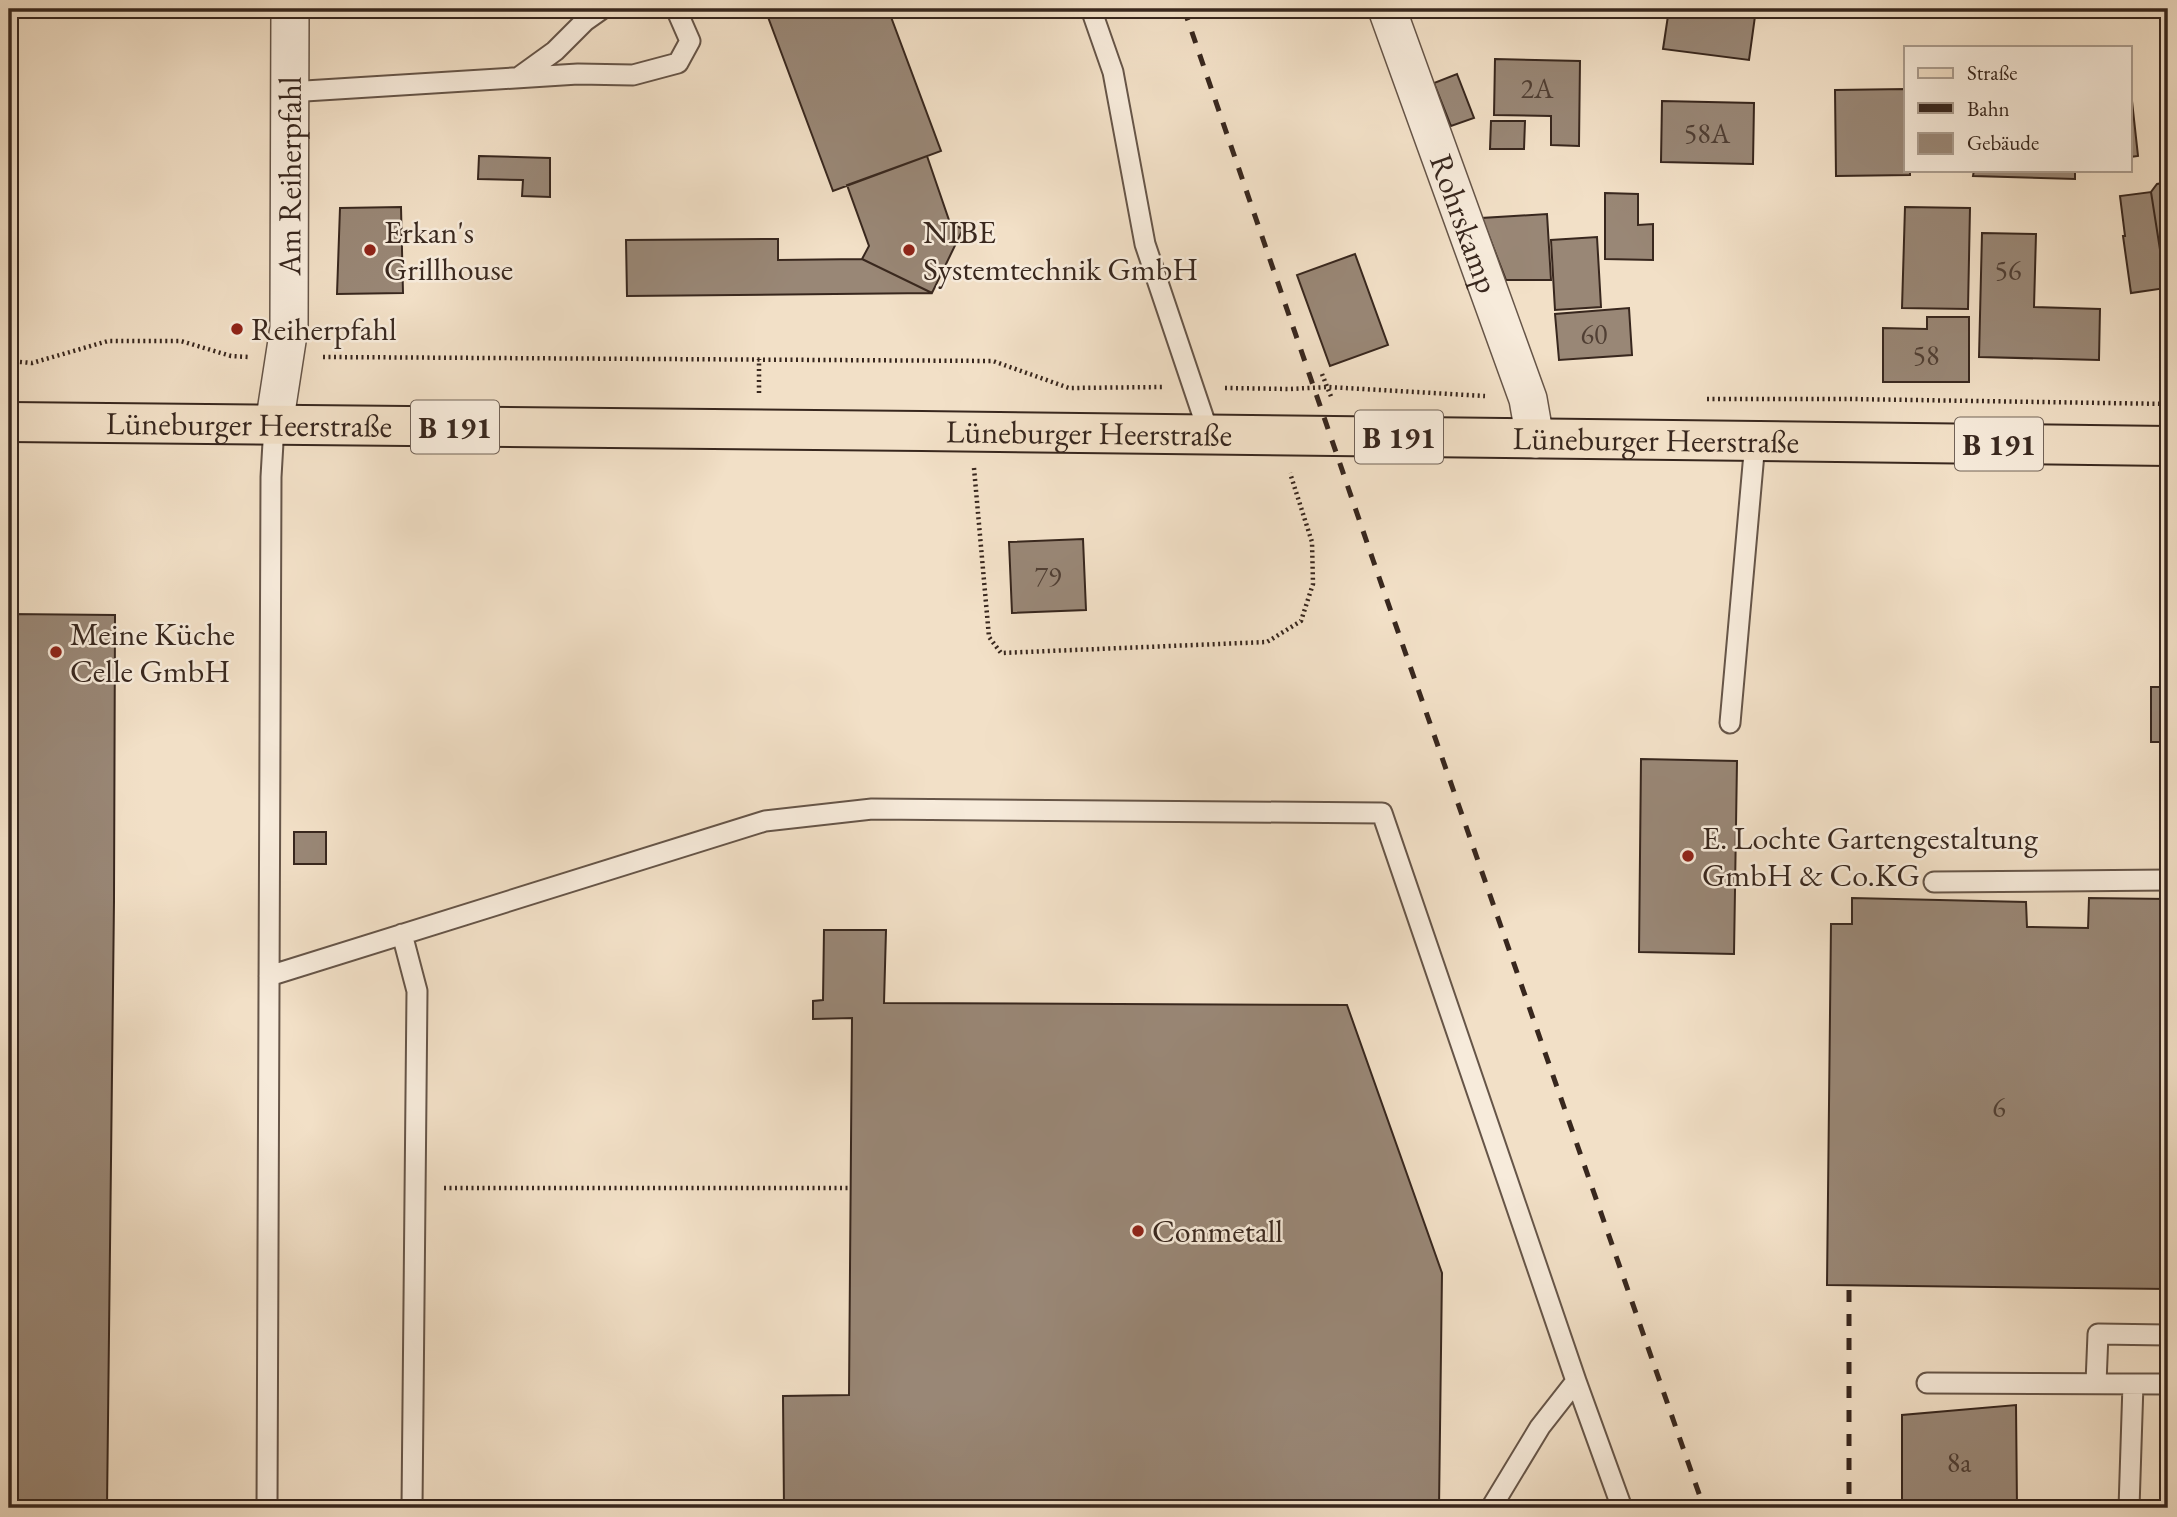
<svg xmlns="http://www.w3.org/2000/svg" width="2177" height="1517" font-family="'EB Garamond',serif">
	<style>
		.building { fill: #998776; stroke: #38271e; stroke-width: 2 }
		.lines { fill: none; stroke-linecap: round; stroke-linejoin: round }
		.service-casing { stroke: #665548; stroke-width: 23 }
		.minor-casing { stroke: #665548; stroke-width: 40 }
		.primary-casing { stroke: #38271e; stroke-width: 42 }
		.path { stroke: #38271e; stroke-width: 4.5; stroke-dasharray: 2 3.5; stroke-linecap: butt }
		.service { stroke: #f7ebdb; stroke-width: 19 }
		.minor { stroke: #f7ebdb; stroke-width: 37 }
		.primary { stroke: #f2e0c7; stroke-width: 38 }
		.rail { stroke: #38271e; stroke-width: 5; stroke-dasharray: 12 12; stroke-linecap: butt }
		.poi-dot { fill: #8f2418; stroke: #f7ebdb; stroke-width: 2.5 }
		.labels { text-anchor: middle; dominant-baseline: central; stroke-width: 5; stroke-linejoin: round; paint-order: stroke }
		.number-label { font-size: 28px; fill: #503f34 }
		.shield { fill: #f7ebdb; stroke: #716257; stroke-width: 2 }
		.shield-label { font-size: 30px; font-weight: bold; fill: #38271e }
		.street-label { font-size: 32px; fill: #38271e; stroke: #f7ebdb }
		.poi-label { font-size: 32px; fill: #38271e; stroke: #f7ebdb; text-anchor: start }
	</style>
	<rect width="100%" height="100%" fill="#f2e0c7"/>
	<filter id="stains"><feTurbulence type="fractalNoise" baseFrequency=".00286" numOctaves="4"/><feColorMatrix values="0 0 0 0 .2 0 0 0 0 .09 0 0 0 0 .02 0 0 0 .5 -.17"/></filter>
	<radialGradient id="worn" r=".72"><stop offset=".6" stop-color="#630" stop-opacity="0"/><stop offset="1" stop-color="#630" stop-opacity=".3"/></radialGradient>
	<path class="building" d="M765,9H888L941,151L833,191Z
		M1669,9H1756L1749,60L1663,49Z
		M1495,59L1580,61L1579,146L1551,145V116L1494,115Z
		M1457,74L1474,118L1451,126L1434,83Z
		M1906,89V170H1910V175L1836,176L1835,90Z
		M1662,101L1754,103L1753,164L1661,162Z
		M2130,101H2132L2138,156L2130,157Z
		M1491,121H1525L1524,149H1490Z
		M479,156L550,158V197L522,196L523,180L478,179Z
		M927,156L950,223L963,229L932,293L862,259L869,246L847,185Z
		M1974,170H2075V179L1973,176Z
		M2168,182V288H2166L2151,192L2157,184Z
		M2151,192L2166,288L2131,293L2123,236H2125L2120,196Z
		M1605,193L1638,194V225L1653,224V260L1605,259Z
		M401,207L403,293L337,294L340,208Z
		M1905,207L1970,208L1968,309L1902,308Z
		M1547,214L1551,280H1506L1482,218Z
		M1982,233L2036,234L2034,307L2100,309L2099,360L1979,357Z
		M1597,237L1601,307L1555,310L1551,240Z
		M778,239V260L862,259L932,293L627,296L626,240Z
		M1355,254L1388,345L1330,366L1297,275Z
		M1629,308L1632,355L1559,360L1555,314Z
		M1927,317H1969V382H1883V328L1927,329Z
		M1083,539L1086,610L1012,613L1009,542Z
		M9,614L115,615L114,901L107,1508H9Z
		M2151,687H2168V742H2151Z
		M1641,759L1737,761L1734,954L1639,952Z
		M294,832H326V864H294Z
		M1852,898L2026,902L2027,927L2088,928L2089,898L2168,899V1289L1827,1285L1831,924H1852Z
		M824,930H886L884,1003L1347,1005L1442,1273L1439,1508H784L783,1396L849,1395L852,1018L813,1019V1001L823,1000Z
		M2016,1405L2017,1508H1902V1415Z"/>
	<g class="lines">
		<defs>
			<path id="service" d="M1091,9L1113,72L1145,244L1209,434
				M519,77L555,51L585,21L602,9
				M289,92L578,74L633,75L678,63L690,41L676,9
				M1730,723L1755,442
				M1934,882L2168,880
				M402,934L417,991L412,1508
				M269,976L765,821L872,809L1382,813L1576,1381L1622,1508
				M1927,1383L2168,1384
				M2096,1383L2098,1334L2168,1335
				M267,1508L271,477L274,425
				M1491,1508L1540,1427L1576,1381
				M2129,1508L2133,1384"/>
			<g id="minor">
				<path id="s1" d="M1387,9L1528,399L1535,439"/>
				<path id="s2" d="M274,425L289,328L290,9"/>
			</g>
			<g id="primary">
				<path id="s3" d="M9,422L922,431L2168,446"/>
			</g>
		</defs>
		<use href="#service" class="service-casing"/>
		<use href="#minor" class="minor-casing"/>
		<use href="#primary" class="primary-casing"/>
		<path class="path" d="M323,357L993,361L1069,388L1163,387
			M9,361L32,363L108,341H181L231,356L248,357
			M1322,374L1332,399
			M1225,388L1290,389L1328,387L1485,396
			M759,393V359
			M1707,399H1850L2168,404
			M974,468L989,637L1001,653L1267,642L1301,621L1313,584L1312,542L1290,473
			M444,1188H851"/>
		<use href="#service" class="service"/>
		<use href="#minor" class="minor"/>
		<use href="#primary" class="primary"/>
		<path class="rail" d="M1184,9L1373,560L1704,1508
			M1849,1290V1508"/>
	</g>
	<g class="poi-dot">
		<circle cx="370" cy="250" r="7"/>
		<circle cx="909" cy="250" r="7"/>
		<circle cx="237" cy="329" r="7"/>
		<circle cx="56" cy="652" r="7"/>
		<circle cx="1688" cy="856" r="7"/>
		<circle cx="1138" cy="1231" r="7"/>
	</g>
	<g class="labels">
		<g class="number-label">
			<text x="1537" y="88">2A</text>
			<text x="1707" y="133">58A</text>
			<text x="2008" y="270">56</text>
			<text x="1594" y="334">60</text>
			<text x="1926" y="355">58</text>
			<text x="1048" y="576">79</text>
			<text x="1999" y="1107">6</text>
			<text x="1959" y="1462">8a</text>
		</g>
		<g class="shield">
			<rect x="411" y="400.5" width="88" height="53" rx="5"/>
			<rect x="1355" y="410.5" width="88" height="53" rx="5"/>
			<rect x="1955" y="417.5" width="88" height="53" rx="5"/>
		</g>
		<g class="shield-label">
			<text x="455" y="427">B 191</text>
			<text x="1399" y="437">B 191</text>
			<text x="1999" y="444">B 191</text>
		</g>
		<g class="street-label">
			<text stroke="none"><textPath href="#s2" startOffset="250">Am Reiherpfahl</textPath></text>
			<text stroke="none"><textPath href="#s1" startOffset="228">Rohrskamp</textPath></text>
			<text stroke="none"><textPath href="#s3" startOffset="240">Lüneburger Heerstraße</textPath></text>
			<text stroke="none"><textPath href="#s3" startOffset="1080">Lüneburger Heerstraße</textPath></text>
			<text stroke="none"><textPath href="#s3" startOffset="1647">Lüneburger Heerstraße</textPath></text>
		</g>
		<g class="poi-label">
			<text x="384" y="232">Erkan's<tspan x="384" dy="37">Grillhouse</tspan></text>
			<text x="923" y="232">NIBE<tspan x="923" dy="37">Systemtechnik GmbH</tspan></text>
			<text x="251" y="329">Reiherpfahl</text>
			<text x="70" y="634">Meine Küche<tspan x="70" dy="37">Celle GmbH</tspan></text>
			<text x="1702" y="838">E. Lochte Gartengestaltung<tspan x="1702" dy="37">GmbH &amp; Co.KG</tspan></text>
			<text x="1152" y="1231">Conmetall</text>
		</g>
	</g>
	<rect width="2177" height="1517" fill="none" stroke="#f2e0c7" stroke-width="35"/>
	<rect x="10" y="10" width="2156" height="1496" fill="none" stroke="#38271e" stroke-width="3.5"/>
	<rect x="18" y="18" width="2142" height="1482" fill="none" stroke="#38271e" stroke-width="2"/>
	<rect x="1904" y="46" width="228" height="126" fill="#f7ebdb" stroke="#ab9d8f" stroke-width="2"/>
	<rect x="1918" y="68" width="35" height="10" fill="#f2e0c7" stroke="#ab9d8f" stroke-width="2"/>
	<text x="1967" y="80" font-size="21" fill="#38271e">Straße</text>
	<rect x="1918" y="103" width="35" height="10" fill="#38271e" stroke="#ab9d8f" stroke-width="2"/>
	<text x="1967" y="116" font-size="21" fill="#38271e">Bahn</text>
	<rect x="1918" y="133" width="35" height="21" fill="#998776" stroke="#ab9d8f" stroke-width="2"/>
	<text x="1967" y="150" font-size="21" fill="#38271e">Gebäude</text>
	<rect width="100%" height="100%" filter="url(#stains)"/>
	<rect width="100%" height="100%" fill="url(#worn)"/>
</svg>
